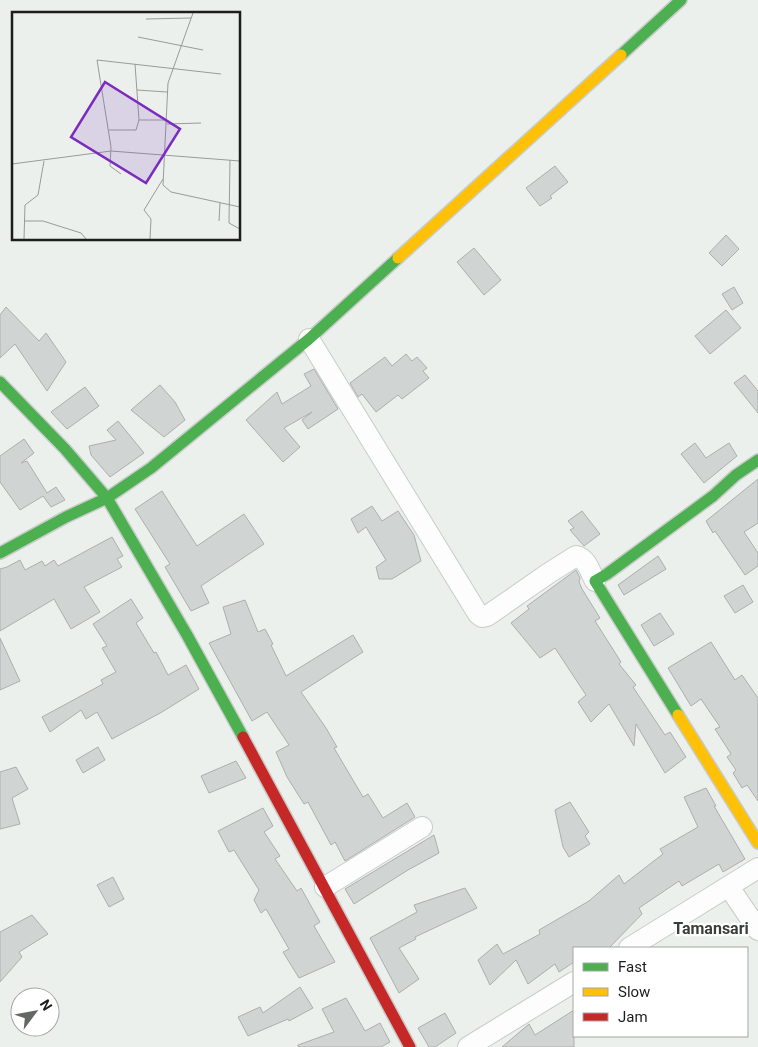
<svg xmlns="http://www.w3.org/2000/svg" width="758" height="1047" font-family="Roboto,sans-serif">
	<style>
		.building { fill: #d0d4d2; stroke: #acafad }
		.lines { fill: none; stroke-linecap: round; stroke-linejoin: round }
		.street-casing { stroke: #c8ccc9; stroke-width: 22 }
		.fast-casing { stroke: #c8ccc9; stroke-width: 14 }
		.slow-casing { stroke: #c8ccc9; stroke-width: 14 }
		.jam-casing { stroke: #c8ccc9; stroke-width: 14 }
		.street { stroke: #fcfdfc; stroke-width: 20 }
		.fast { stroke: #4caf50; stroke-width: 11 }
		.slow { stroke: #ffc107; stroke-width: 11 }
		.jam { stroke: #c62828; stroke-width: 11 }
		.labels { text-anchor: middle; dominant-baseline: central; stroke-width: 4.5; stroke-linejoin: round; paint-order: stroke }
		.quarter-label { font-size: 16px; font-weight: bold; fill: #383f3a; stroke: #fff }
		.inset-road { fill: none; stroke: #989c99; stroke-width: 1 }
		.view { fill: #7b2cbf; fill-opacity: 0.15; stroke: #7b2cbf; stroke-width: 2.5 }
		.inset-edge { fill: none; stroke: #1b1e1c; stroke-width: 2.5 }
	</style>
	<rect width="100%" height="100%" fill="#ecf0ed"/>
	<path class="building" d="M555,166L568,182L550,196L552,198L540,206L526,188Z
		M726,235L739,249L722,266L709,253Z
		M474,248L501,280L484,295L457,262Z
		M734,287L743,303L732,310L722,294Z
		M6,307L39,341L46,333L66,362L47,391L15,344L0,358V315Z
		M726,310L741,328L710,354L695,336Z
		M406,354L412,361L417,357L427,368L423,371L429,378L402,399L398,395L376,412L362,394L358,397L350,383L385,357L392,366Z
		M314,369L338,409L308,429L302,420L312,412L284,428L300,447L283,462L246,420L277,392L282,404L311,386L304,374Z
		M745,375L758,391V413L734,383Z
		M160,385L175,402L185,420L164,437L131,410Z
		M85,387L99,406L67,429L51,412Z
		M118,421L144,453L110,477L91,455L89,446L116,440L107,430Z
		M24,439L34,453L21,463L27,461L47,493L56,487L65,500L51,507L43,496L20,510L0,482V456Z
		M695,443L706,458L729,443L737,456L704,483L681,454Z
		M758,479V523L744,532L758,553V566L745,575L715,531L713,533L706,521Z
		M162,491L197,546L244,514L264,544L201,586L209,603L191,611L165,567L170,564L135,509Z
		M372,506L382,521L398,511L414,535L421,561L392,579H379L376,567L386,560L366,527L358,533L351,519Z
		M582,511L600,534L584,546L570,530L574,528L568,521Z
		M112,537L123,556L117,559L122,567L84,587L100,612L71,629L54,599L0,631V569L7,567L20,560L25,570L42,561L45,566L54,560L58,566Z
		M658,556L666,569L624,595L618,585Z
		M576,570L580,578L579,582L582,589L600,618L595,621L621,662L619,664L636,685L633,687L665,735L670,732L686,757L665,773L636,724L634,746L609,704L591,722L578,702L586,695L555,648L540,658L511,623L529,609L527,606Z
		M743,585L753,602L735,613L724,596Z
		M131,599L143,618L136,623L154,653L156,652L168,675L186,665L199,689L162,712L112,739L97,712L86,719L81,710L50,732L42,717L103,684L101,680L116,672L102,648L107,646L93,624Z
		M245,600L258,632L265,629L273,644L271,645L286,676L353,635L363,652L301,692L326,728L337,747L334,748L363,797L368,794L383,818L407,803L415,817L345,861L335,842L331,845L308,802L304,804L287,777L276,752L289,745L267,712L252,721L209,643L231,634L223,607Z
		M660,613L674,634L654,646L641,625Z
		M0,638L20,681L0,690Z
		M711,642L735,680L742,675L758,698V801L747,785L742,788L733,773L736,770L727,757L731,754L715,729L720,727L701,699L691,706L668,668Z
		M98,747L105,760L83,773L76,760Z
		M236,761L246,778L209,793L201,776Z
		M16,767L28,789L12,798L20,824L0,829V772Z
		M706,788L716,806H714L745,859L723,872L719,864L682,886L679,881L639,908L642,914L609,948H574V962L559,972L555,964L528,984L516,960L490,985L478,960L497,944L503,954L540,934L539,930L589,901L619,875L624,884L663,854L660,849L698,827L684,797Z
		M570,802L589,832L585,836L590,844L569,857L563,847L555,810Z
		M263,808L273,826L264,832L280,856L275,859L297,891L301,888L320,922L314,926L335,962L299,978L283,952L289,949L266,909L261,913L254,900L259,890L234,850L229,852L218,831Z
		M434,835L439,853L408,870L354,904L345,889Z
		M113,877L124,899L109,907L97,885Z
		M465,888L477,908L415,937L416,939L399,948L419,979L399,993L370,938L417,912L414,905Z
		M32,915L48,934L19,952L22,957L0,982V932Z
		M300,987L313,1008L289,1021L288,1019L248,1036L238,1017L260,1007L263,1013Z
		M346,998L365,1031L380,1023L390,1042L381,1047H298V1045L334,1032L322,1009Z
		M574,1010V1047H502L529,1024L535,1035Z
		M445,1013L456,1033L435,1047H429L418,1028Z"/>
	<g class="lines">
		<defs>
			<path id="street" d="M309,339L478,614L482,617L487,616L549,573L576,556C587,558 590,572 595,581
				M325,887L422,827
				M729,887L758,930
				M629,948L758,868
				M468,1047L574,982"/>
			<path id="fast" d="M621,55L681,0
				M0,382L65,449L107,498L187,635L243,737
				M0,553L66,517L107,498L151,468L309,339L398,258
				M678,715L595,581L607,574L713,496L736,475L758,460"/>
			<path id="slow" d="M398,258L621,55
				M678,715L758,843"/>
			<path id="jam" d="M243,737L410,1047"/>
		</defs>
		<use href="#street" class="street-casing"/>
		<use href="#fast" class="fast-casing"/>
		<use href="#slow" class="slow-casing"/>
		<use href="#jam" class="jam-casing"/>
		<use href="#street" class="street"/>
		<use href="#fast" class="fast"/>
		<use href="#slow" class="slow"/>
		<use href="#jam" class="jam"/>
	</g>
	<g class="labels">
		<g class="quarter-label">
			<text x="711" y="928">Tamansari</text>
		</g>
	</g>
	<g transform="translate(12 12)">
		<rect width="228" height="228" fill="#ecf0ed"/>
		<path class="inset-road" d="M181,1L156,71L151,173L159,180L228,195M134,7L179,6M126,25L191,38M123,52L127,108H155M125,78L155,80M155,112L189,111M97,118H124L127,108M218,148L217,211L228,217M0,152L99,139L228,149M109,162L98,154L99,135L85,48L209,62M12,209H31L69,221L74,227M207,209L208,191M12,227L13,193L26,183L32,149M138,227L139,207L132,198L151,167"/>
		<path class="view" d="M93,70L168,117L134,171L59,125Z"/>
		<rect width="228" height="228" class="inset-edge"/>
	</g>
	<rect x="573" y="947" width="175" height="90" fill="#ffffff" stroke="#a4a5a4"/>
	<rect x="583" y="963" width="25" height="8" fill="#4caf50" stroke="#a4a5a4"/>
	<text x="618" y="972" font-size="15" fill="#1b1e1c">Fast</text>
	<rect x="583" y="988" width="25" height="8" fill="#ffc107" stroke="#a4a5a4"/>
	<text x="618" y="997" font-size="15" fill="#1b1e1c">Slow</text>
	<rect x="583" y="1013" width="25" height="8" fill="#c62828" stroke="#a4a5a4"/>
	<text x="618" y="1022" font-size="15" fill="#1b1e1c">Jam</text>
	<g transform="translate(35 1012) rotate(58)"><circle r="24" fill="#ffffff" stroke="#a4a5a4"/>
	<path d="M0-4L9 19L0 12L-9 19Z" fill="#646865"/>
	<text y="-8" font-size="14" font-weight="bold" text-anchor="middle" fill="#1b1e1c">N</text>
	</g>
</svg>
